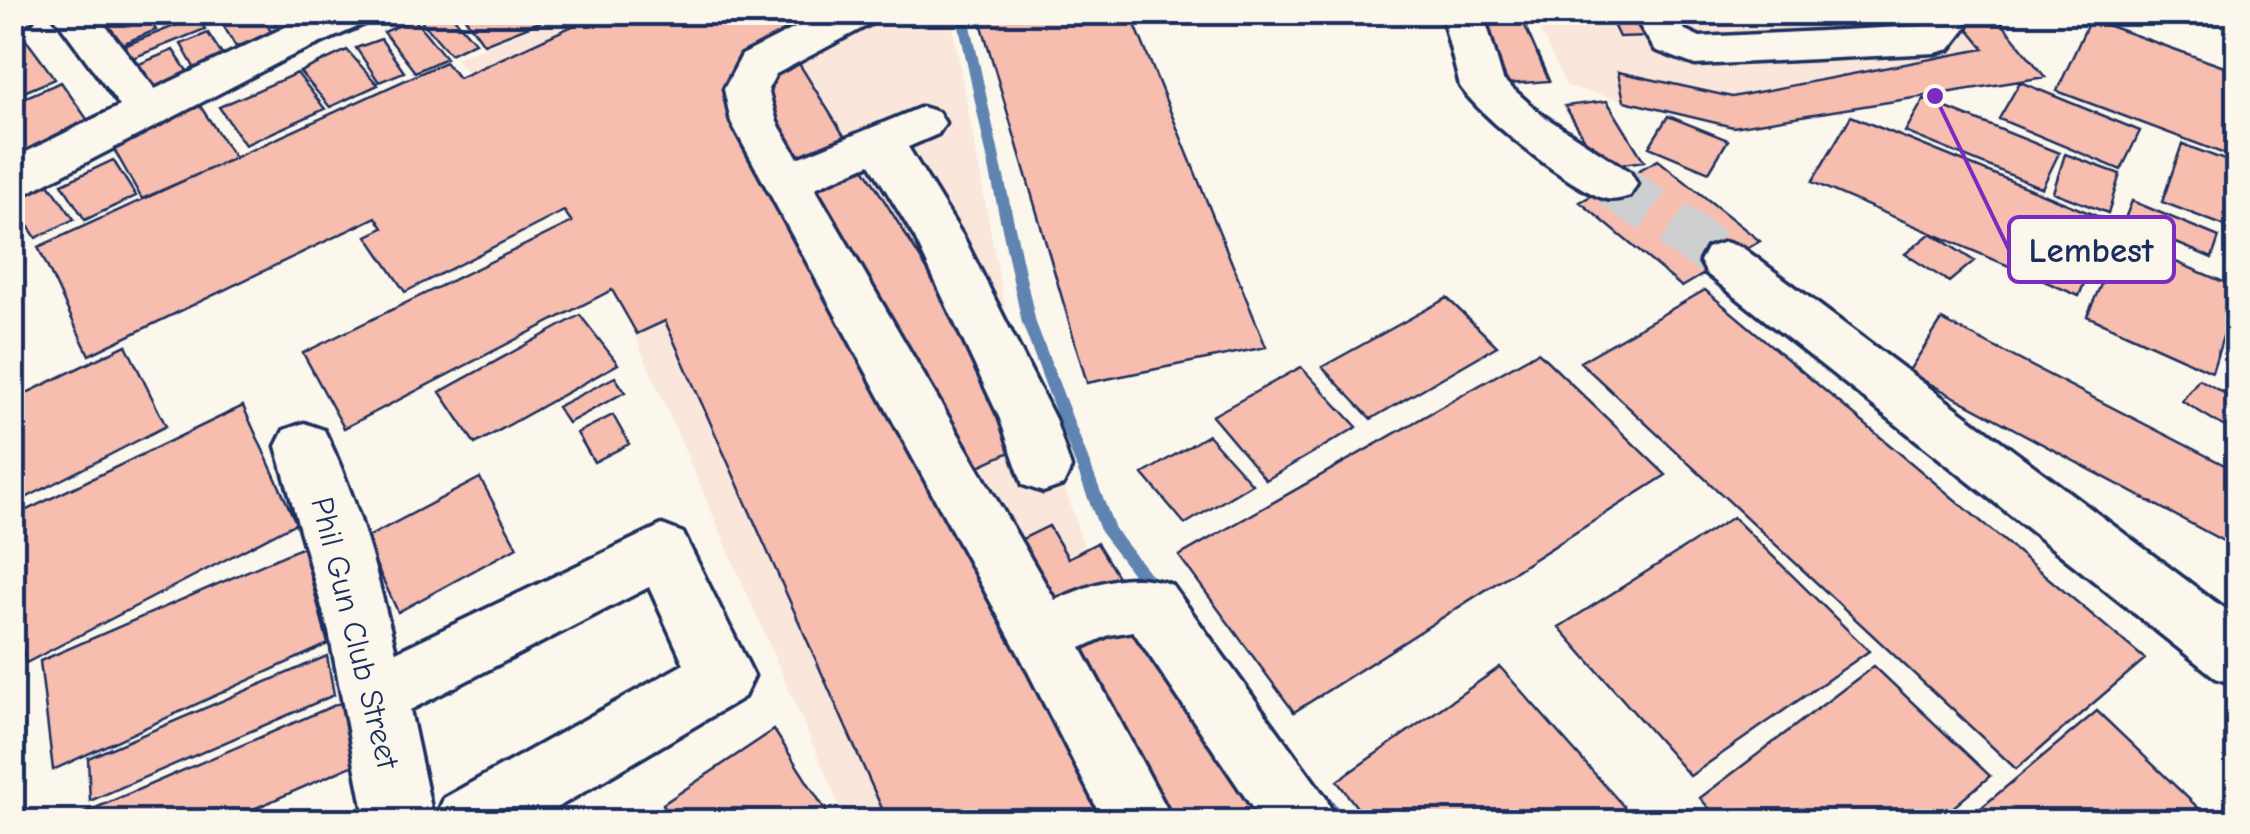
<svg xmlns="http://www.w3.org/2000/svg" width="2250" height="834" font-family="'Comic Neue',sans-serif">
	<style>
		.built { fill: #fae6da }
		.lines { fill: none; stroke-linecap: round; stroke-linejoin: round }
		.stream { fill: #6184b1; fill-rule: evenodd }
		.building { fill: #f7bdaf; stroke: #1b2f5e; stroke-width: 2.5 }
		.minor-tunnel { stroke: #cecfd0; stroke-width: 48; stroke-dasharray: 48 24; stroke-linecap: butt }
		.minor-casing { stroke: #1b2f5e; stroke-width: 7 }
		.minor { fill: #fbf7ec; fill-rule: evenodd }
		.labels { text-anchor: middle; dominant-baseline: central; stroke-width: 10; stroke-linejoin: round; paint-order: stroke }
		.street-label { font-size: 32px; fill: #1b2f5e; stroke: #fbf7ec }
		.leader { fill: none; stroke: #7b2cbf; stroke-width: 4 }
		.callout-dot { fill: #7b2cbf; stroke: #fbf7ec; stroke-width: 4 }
		.callout { fill: #fbf7ec; stroke: #7b2cbf; stroke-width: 4 }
		.callout-label { font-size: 35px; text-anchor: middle; font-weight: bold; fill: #1b2f5e }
	</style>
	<rect width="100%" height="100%" fill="#fbf7ec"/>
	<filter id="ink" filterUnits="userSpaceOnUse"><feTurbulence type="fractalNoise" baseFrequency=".01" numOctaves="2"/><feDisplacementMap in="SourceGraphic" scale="20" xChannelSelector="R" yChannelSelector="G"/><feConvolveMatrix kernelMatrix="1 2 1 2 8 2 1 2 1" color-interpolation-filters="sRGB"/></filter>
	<g filter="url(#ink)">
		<path class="built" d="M570,13H950L1005,309L1104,607L1234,821H846L586,223L456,58Z
			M1532,13H1995L2046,77L1734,129L1566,86Z"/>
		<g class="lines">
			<path class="stream" d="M956,12H968L1036,323L1115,529L1166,594L1164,599L1158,601L1152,599L1101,533L1022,323Z
				M1319,787L1325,790L1349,822H1328L1310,796L1313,790Z"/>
		</g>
		<path class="building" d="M126,12H145L156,30L117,46L104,21Z
			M155,12H196L163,26Z
			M259,12L272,33L236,47L216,13Z
			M267,12H302L307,19L280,29Z
			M429,12H449L475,42L450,54L418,17Z
			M461,12H545L550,18L484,44Z
			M603,12H820L780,33L1034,441L941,483L983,558L1049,526L1068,558L1097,543L1270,822H888L665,321L637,334L612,290L344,428L303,353L572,222L564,211L405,292L367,236L383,228L376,217L89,355L38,247L445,62L459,78Z
			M978,12H1130L1266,347L1087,383Z
			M1478,12H1519L1549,81L1508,84Z
			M1607,12H1636L1648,36L1619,37Z
			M1954,12H1993L2045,77L1733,127L1624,101L1618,72L1732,97L1984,49Z
			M2094,12H2168L2165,19Z
			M197,17L205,29L128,60L121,47Z
			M414,19L446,58L415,72L384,32Z
			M2090,19L2238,72V159L2057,91Z
			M208,33L224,58L195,69L181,44Z
			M381,39L404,72L379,82L356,48Z
			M27,41L55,79L12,97V47Z
			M173,50L189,74L155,88L139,64Z
			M347,50L378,85L330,107L300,72Z
			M297,73L325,109L245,145L219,107Z
			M61,82L94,129L12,166V103Z
			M2020,82L2140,131L2121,170L1999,119Z
			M1924,99L2059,153L2042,188L1905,132Z
			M1607,101L1644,161L1601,167L1565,106Z
			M200,106L235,158L142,199L111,144Z
			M1668,116L1728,140L1709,172L1649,147Z
			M1851,116L2109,221L2079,296L1812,182Z
			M2182,144L2238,165V231L2162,202Z
			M2065,154L2120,174L2108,213L2053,192Z
			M113,160L136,196L85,220L62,184Z
			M1658,160L1760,241L1682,287L1580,202Z
			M49,184L74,219L36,238L12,201Z
			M2132,201L2219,237L2212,258L2124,221Z
			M1931,233L1974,261L1949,282L1905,254Z
			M2121,239L2238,288L2212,372L2087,316Z
			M1705,290L2145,659L2016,769L1580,362Z
			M1447,298L1497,346L1371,419L1322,367Z
			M580,315L618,364L475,444L440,392Z
			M1942,320L2238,472V518L2227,543L1908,372Z
			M126,345L166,426L12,505V400Z
			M1538,352L1666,475L1294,712L1179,556Z
			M1301,367L1357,427L1266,480L1212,416Z
			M615,377L625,392L568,423L557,407Z
			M2199,379L2238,401V435L2182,401Z
			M243,406L296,523L26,663L12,615V517Z
			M613,415L629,444L594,462L577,433Z
			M1208,435L1252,484L1185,524L1143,474Z
			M480,478L517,547L398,612L364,539Z
			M1733,517L1869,651L1690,776L1559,627Z
			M303,547L328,644L53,770L40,661Z
			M327,656L334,695L90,801L88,758Z
			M1874,666L1990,776L1936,822H1721L1700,798Z
			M1500,667L1625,808L1608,822H1368L1337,781Z
			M342,702L354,765L224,822H63Z
			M2097,711L2213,822H1964Z
			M774,730L833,822H672L663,804Z
			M2238,796V822H2222L2214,815Z"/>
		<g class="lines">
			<path class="minor-tunnel" d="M1613,184L1725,261"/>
			<defs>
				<path id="minor" d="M12,12H37L31,21L12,27Z
					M51,12H95L155,89L317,12H377L371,21L289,57L29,192L12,197V159L120,106Z
					M826,12H882L876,21L776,74L768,89L777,122L798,158L922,107L938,112L945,123L938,134L908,147L964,238L1055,419L1071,468L1063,485L1043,492L1023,485L1000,419L915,238L870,164L815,188L1055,600C1095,583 1129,569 1172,585L1326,798L1336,822H1262L1133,631L1109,635L1081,648L1174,822H1104L1020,656L731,122L724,89L742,55Z
					M1441,12H1483L1503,80L1542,115L1630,172L1637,184L1630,196C1622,198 1616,201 1607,199C1574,192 1478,115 1460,86Z
					M1631,12H1674L1685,30L1700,37L1923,26L1915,12H1958L1967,27L1950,49L1935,53L1695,65L1655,50Z
					M1725,242L1743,248L2238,619V686L2216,678L1707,274L1700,261L1707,248Z
					M304,423L324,430C358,498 378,577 396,652L662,525L683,533L754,676L744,697L533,822H434L444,798L684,664L649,587L410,710L434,822H366L329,632L276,446L284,430Z"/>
			</defs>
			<use href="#minor" class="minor-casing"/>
			<use href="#minor" class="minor"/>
		</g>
	</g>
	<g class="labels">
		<g class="street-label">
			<text transform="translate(355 633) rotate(76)">Phil Gun Club Street</text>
		</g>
	</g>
	<path class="leader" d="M1935 96L2009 250"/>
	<circle class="callout-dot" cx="1935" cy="96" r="10"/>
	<rect class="callout" x="2009" y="217" width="165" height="65" rx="10"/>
	<g class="callout-label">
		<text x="2091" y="262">Lembest</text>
	</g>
	<rect width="2250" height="834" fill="none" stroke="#fbf7ec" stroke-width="50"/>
	<rect x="25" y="25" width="2200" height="784" fill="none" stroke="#1b2f5e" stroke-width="4" filter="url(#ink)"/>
</svg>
